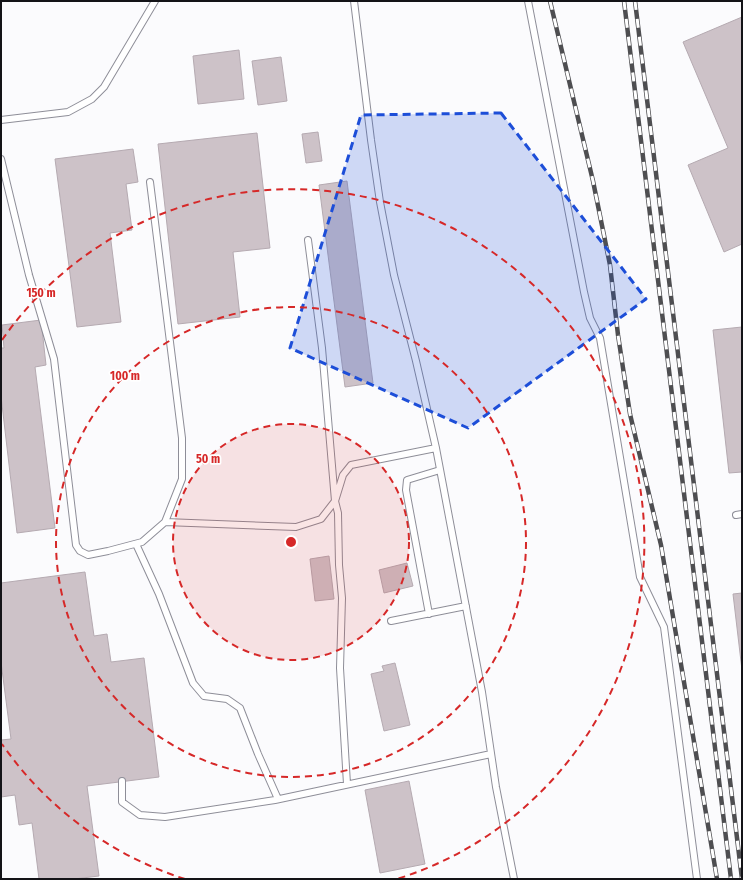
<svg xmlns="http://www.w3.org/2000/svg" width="743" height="880" font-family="'Fira Sans Condensed',sans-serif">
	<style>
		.building { fill: #cdc2c8; stroke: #b5aab1 }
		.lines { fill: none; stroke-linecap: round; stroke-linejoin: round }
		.service-casing { stroke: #8e8e98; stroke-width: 8 }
		.service { stroke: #fff; stroke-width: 6 }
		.rail-casing { stroke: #4e4e51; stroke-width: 4.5 }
		.rail { stroke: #fff; stroke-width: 3; stroke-dasharray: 9; stroke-linecap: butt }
		.marked { fill: #1d4ed8; fill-opacity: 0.2; stroke: #1d4ed8; stroke-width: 3; stroke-dasharray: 8 5; stroke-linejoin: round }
		.ring { fill: none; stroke: #d62828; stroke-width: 2; stroke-dasharray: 7 5 }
		.centre { fill: #d62828; stroke: #fff; stroke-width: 2 }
		.ring-label { font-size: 12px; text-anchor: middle; font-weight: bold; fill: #d62828; stroke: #fff; stroke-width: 3.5; stroke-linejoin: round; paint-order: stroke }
	</style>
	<rect width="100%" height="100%" fill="#fbfbfd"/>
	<path class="building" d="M742,17V244L724,252L688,165L728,148L683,42Z
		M239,50L244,99L198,104L193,56Z
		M281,57L287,101L258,105L252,61Z
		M318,132L322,161L306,163L302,134Z
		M257,133L270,248L233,252L240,317L178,324L158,144Z
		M133,149L138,182L126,184L132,230L110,233L121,322L77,327L55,159Z
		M347,181L373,383L345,387L319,185Z
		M41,320L46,365L35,367L55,528L17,533L1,396V348H4L2,325Z
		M742,327V472L729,473L713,330Z
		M329,556L334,599L315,601L310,559Z
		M407,563L413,586L384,593L379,570Z
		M85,572L94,636L107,634L111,662L144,658L159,777L87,786L99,876L74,879H39L32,823L19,825L15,795L1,797V740L11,739L1,662V583Z
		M742,593V670L733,594Z
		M395,663L410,725L384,731L371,674L384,671L382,666Z
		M409,781L425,864L380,873L365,790Z"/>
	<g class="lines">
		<defs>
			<path id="service" d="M354,1L371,140L380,202L394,275L416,361L436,448L482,692L496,787L514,879
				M528,1L584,292L590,318L600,338L640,577L664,627L697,879
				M1,120L68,112L92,99L104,87L155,1
				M1,159L29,275L54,359L76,545L80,551L88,555L108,551L142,542L165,522L182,479V438L150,182
				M308,240L322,348L335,501L338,513L339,565L342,598L340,668L347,784
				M736,515L742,514
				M165,522L296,527L321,519L335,501L343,475L351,465L436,448
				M136,544L159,594L193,683L204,696L227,699L240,708L258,754L278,799
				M429,614L406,490L407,480L440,470
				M391,621L466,606
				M122,781V802L140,815L165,817L275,800L491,754"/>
		</defs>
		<use href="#service" class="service-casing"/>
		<use href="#service" class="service"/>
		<defs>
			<path id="rail" d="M550,1L593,181L610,265L618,335L630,414L661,545L717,879
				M624,1L731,879
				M635,1L742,879"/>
		</defs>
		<use href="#rail" class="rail-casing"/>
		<use href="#rail" class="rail"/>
	</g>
	<path class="marked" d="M501,113L646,299L468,428L290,348L361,115Z"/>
	<circle cx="291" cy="542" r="118" fill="#d62828" fill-opacity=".12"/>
	<g class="ring">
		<circle cx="291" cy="542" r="118"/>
		<circle cx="291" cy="542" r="235"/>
		<path d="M185 879A353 353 0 0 1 2 744M2 340A353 353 0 1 1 397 879"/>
	</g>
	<circle cx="291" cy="542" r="6" class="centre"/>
	<g class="ring-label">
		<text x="41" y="297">150 m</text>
		<text x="125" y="380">100 m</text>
		<text x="208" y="463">50 m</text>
	</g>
	<rect width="743" height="880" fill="none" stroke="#131317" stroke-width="4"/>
</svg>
